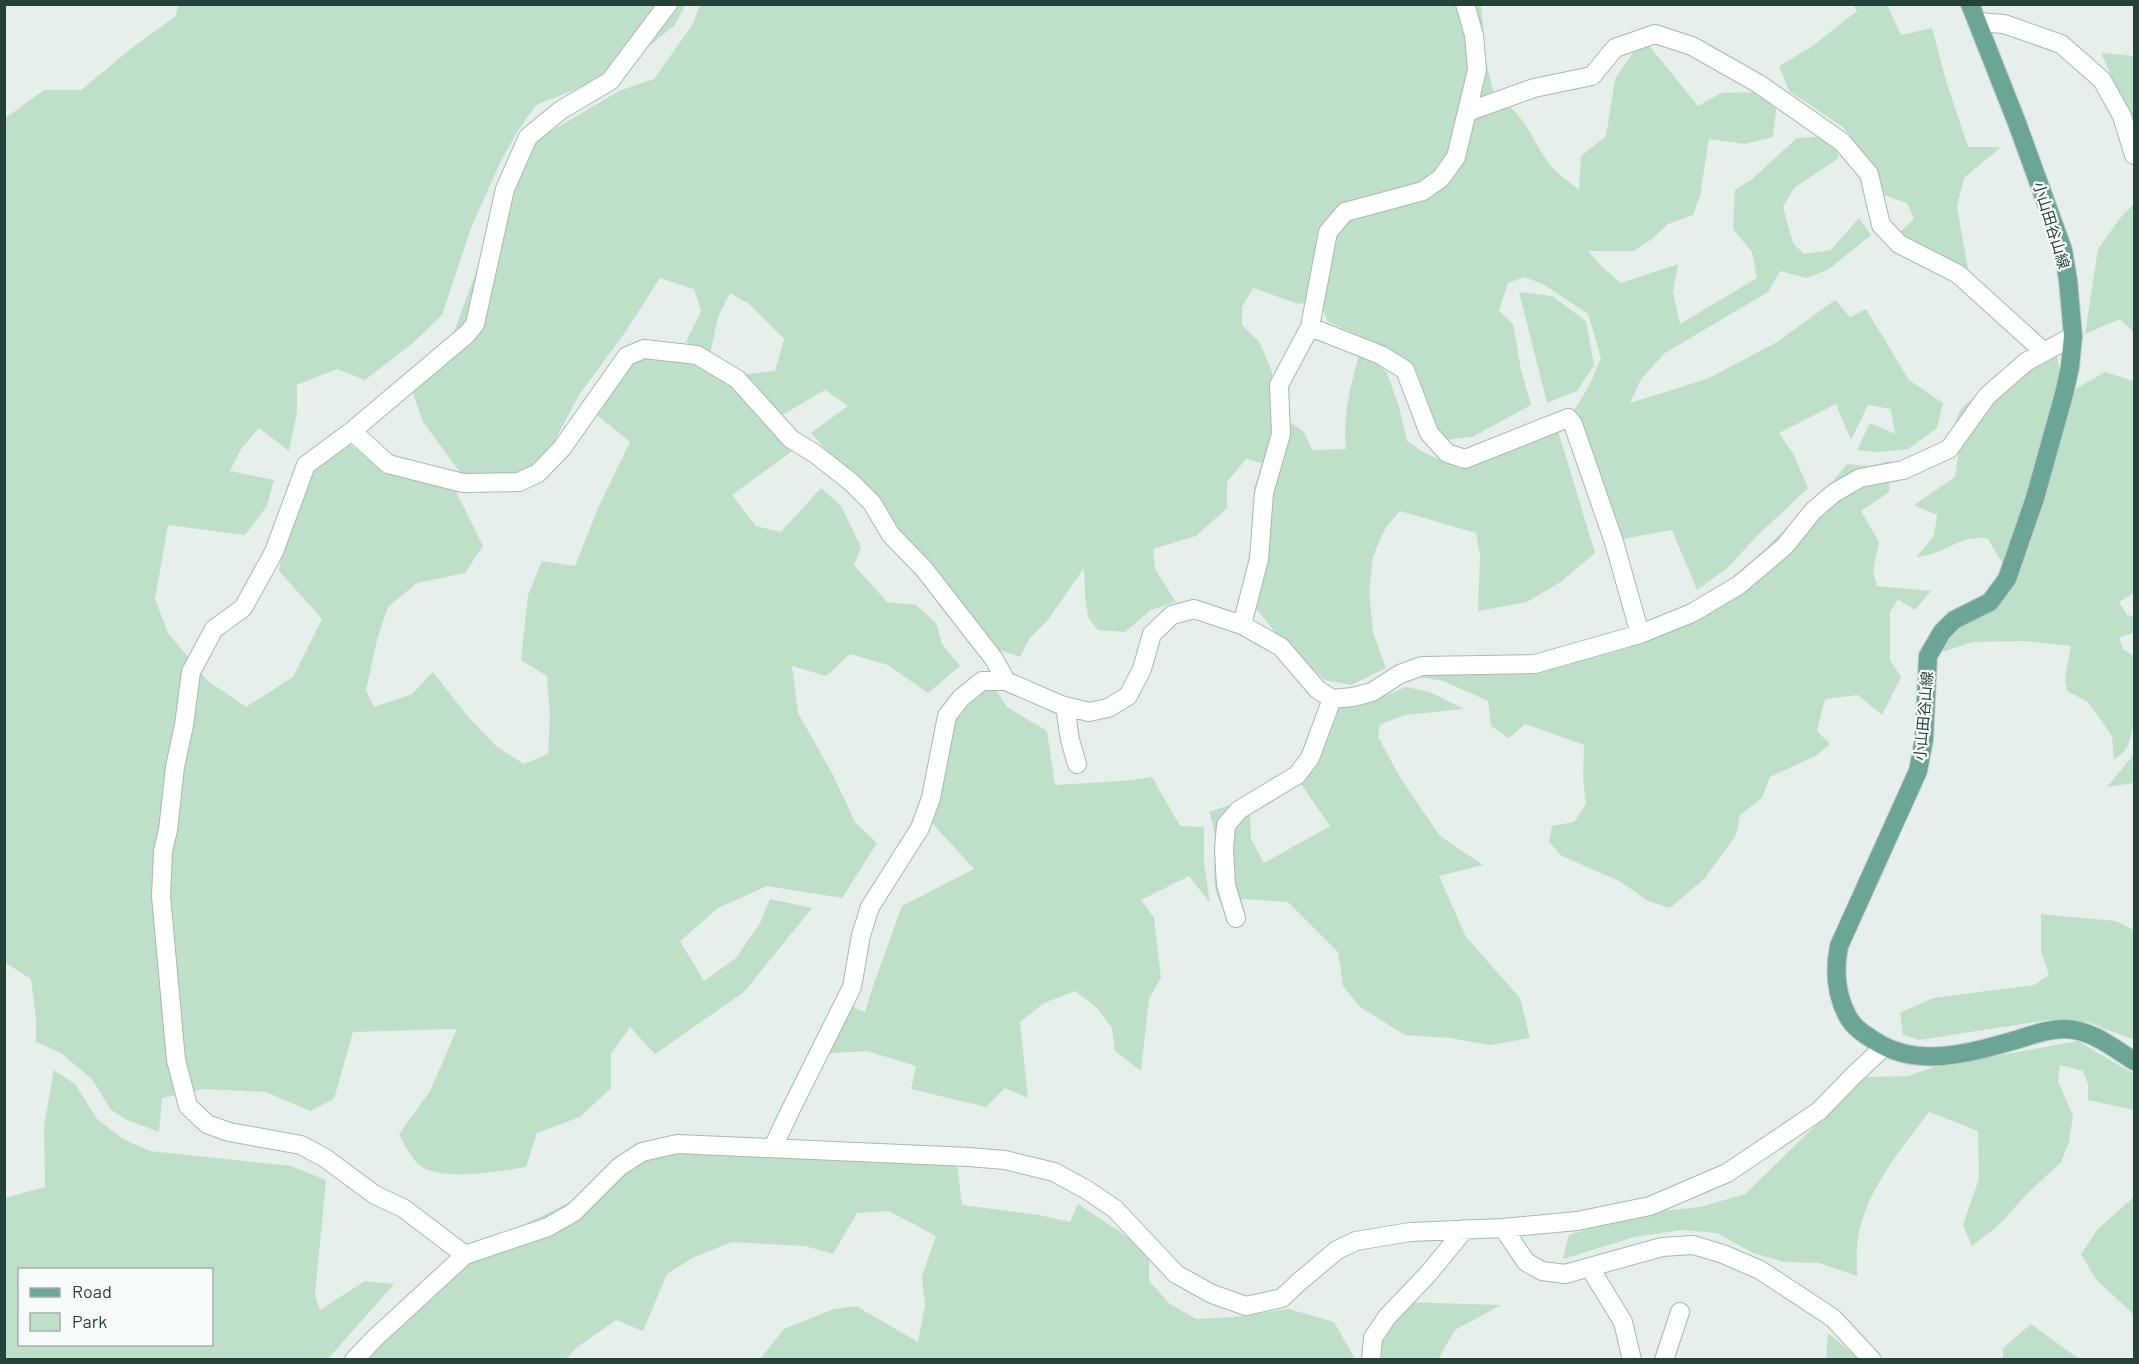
<svg xmlns="http://www.w3.org/2000/svg" width="2139" height="1364" font-family="Barlow,'Noto Sans JP',sans-serif">
	<style>
		.green { fill: #bfe0c8; fill-rule: evenodd }
		.lines { fill: none; stroke-linecap: round; stroke-linejoin: round }
		.minor-casing { stroke: #a8b8b2; stroke-width: 20 }
		.major-casing { stroke: #c2cac8; stroke-width: 20 }
		.minor { stroke: #fff; stroke-width: 18 }
		.major { stroke: #6aa596; stroke-width: 18 }
		.labels { text-anchor: middle; dominant-baseline: central; stroke-width: 4.5; stroke-linejoin: round; paint-order: stroke }
		.street-label { font-size: 15px; fill: #24423a; stroke: #f7fbf9 }
	</style>
	<rect width="100%" height="100%" fill="#e6efeb"/>
	<path class="green" d="M1413,4V6L1416,4H1481L1486,62L1495,99C1523,107 1533,144 1551,166C1558,175 1570,182 1579,190L1581,156L1606,136L1615,79L1643,38L1698,106L1721,93L1758,92L1777,103L1773,137L1745,144L1709,139L1700,196L1693,215L1668,224L1652,239L1634,251H1588L1602,267L1621,283L1678,264L1673,292L1680,324L1757,278L1752,252L1733,229L1735,190L1752,179L1797,138L1829,136L1839,158L1794,188L1783,207L1793,243L1804,254L1831,250L1859,218L1871,235L1829,269L1807,278L1780,271L1768,292L1665,353L1641,379L1630,403L1707,379L1777,342L1835,300L1850,317L1866,309L1909,380L1943,403L1937,428L1908,449L1877,452L1857,450L1870,423L1895,434L1891,409L1868,405L1851,440L1836,404L1779,433L1794,455L1808,488L1759,534L1726,569L1697,590L1672,530L1617,540L1573,413L1591,382L1601,358L1588,314L1543,284L1524,277L1508,283L1499,311L1513,324L1521,370L1531,405L1472,437L1445,440L1425,418L1403,370L1374,342L1328,322L1319,300L1299,304L1253,288L1242,307V325L1260,343L1272,372V410L1304,432L1312,450L1346,449C1342,414 1352,381 1361,347L1387,373L1399,407L1407,441L1423,452L1461,469L1556,424L1595,553L1562,581L1527,602L1478,611L1480,555L1476,533L1400,511L1386,527L1373,556L1369,592L1373,632L1386,668L1351,685L1325,680L1287,646L1256,609L1253,592L1257,538L1254,489L1262,463L1246,459L1227,482V508L1196,536L1153,549L1155,569L1176,602L1151,610L1125,632L1098,630L1088,617L1085,596L1084,568L1047,621L1029,639L1020,657L979,643L839,464L811,433L848,406L825,390L782,415L739,375L775,371L784,339L749,304L730,293L718,317L710,355L686,342L701,311L694,289L660,278L626,331L579,395L554,442L525,474L468,483L423,422L409,382L453,334L485,248L531,143L619,91L654,79L693,24L700,5Z
		M178,5H685L675,25L633,59L584,86L536,105L517,132L500,163L471,228L442,315L413,343L365,380L337,369L297,385V412L289,451L259,428L241,449L230,471L274,480L267,506L245,535L168,525L155,599L168,633L208,681L246,707L293,677L322,619L279,571L286,525L302,482L341,437L377,466L451,481L483,546L465,573L417,583L388,607L378,636L366,690L374,707L412,694L433,672L469,718L496,746L524,764L548,754L550,718L547,676L521,660L528,595L542,561L575,566L598,508L630,442L586,406L616,367L665,350L708,369L761,408L801,445L732,495L756,526L781,532L821,488L841,506L861,547L854,565L887,602L916,605L936,623L942,644L960,666L928,693L888,665L850,654L826,676L792,666L798,713L833,775L855,822L877,843L842,898L767,886L718,908L680,941L704,981L736,958L760,923L770,899L812,908L744,992L655,1054L630,1027L611,1054V1088L580,1117L537,1133L526,1167C501,1171 434,1184 416,1162C409,1154 404,1143 399,1134L430,1091L457,1029L353,1032L334,1099L310,1111L266,1092L204,1089L162,1098L159,1132L125,1119L110,1109L92,1079L61,1053L36,1042V1018L31,979L4,962V119L44,90H81L133,47L176,16Z
		M1853,5H1889L1888,7L1901,35L1932,28L1947,84L1968,147H2001L1964,178L1957,207L1968,269L1898,234L1914,219L1907,203L1879,193L1875,168L1843,127L1789,91L1779,66L1811,47L1857,11Z
		M2101,53L2134,56V136L2131,121Z
		M2134,204V333L2120,319L2085,334L2098,249L2121,217Z
		M1519,292L1552,296L1586,321L1594,365L1577,391L1547,403Z
		M2054,338L2059,367L2072,391L2105,372L2134,381V593L2119,602L2127,615L2134,616V633L2119,637L2123,649L2134,656C2134,683 2139,728 2125,751C2122,754 2117,757 2114,760L2112,736L2088,702L2067,691L2065,678L2071,646L2024,641L1973,642L1939,653L1940,643L2013,580L1987,538C1959,535 1944,555 1916,557L1934,536L1937,515L1914,505L1955,477L1959,450L1955,423L1961,409L1996,378Z
		M1890,461L1889,492L1861,511L1879,542L1873,571L1877,586L1931,591L1915,610L1898,599L1890,612V660L1901,677L1882,715L1858,695L1825,699L1817,731L1830,744L1817,755L1770,777L1762,798L1740,815L1736,835L1705,878L1670,908L1648,901L1621,882L1562,856L1549,842L1552,826L1574,822L1586,804L1583,778L1584,745L1525,724L1509,738L1491,726L1488,701L1443,681L1420,677L1460,666L1531,671L1611,653L1701,616L1781,533L1822,494L1847,464L1869,466Z
		M992,684L1007,707L1047,731L1055,785L1122,781L1152,777L1180,826L1204,827V862L1210,903L1189,876L1141,900L1154,918L1161,978L1149,999L1141,1071L1115,1051L1112,1028L1095,1006L1075,991L1044,1003L1020,1022L1028,1098L1005,1088L986,1107L911,1089L916,1066L867,1051L816,1054L840,1001L865,1012L872,989L902,906L974,869L923,813L946,709Z
		M1406,687L1430,692L1464,709L1404,715L1380,725L1378,737L1401,779L1440,836L1483,865L1439,876L1466,937L1520,998L1530,1038L1490,1045L1450,1038L1405,1035L1360,1007L1343,986L1338,952L1288,902L1242,899L1228,913C1205,888 1219,859 1214,830C1213,824 1211,818 1209,812L1238,802L1250,816L1251,839L1264,863L1330,826L1294,774L1337,707L1360,706Z
		M2134,754V783L2107,787Z
		M2041,914L2116,921L2134,930V1040L2088,1022L2048,1020L1919,1040L1903,1035L1900,1013L1933,998L2034,985L2049,975L2041,951Z
		M2078,1041L2134,1074V1110L2088,1100V1084L2083,1071L2060,1065L2058,1081L2073,1116L2069,1142L2061,1162L2026,1195L1999,1225L1972,1246L1963,1225L1979,1179L1978,1131L1929,1112C1900,1150 1866,1191 1858,1238C1856,1251 1857,1264 1857,1276L1819,1263L1784,1262L1753,1253L1717,1233L1680,1230L1635,1237L1563,1259L1569,1235L1631,1214L1700,1207L1745,1194L1866,1077L1908,1076L1934,1067Z
		M54,1070L75,1084L97,1119L123,1139L150,1151L291,1166L326,1180L315,1295L320,1310L365,1281L394,1284L328,1359H5V1198L45,1187L44,1125ZM20,1270H212V1344H20Z
		M744,1146L811,1160L856,1149L957,1163L962,1205L1039,1215L1070,1222L1078,1204L1149,1251V1281L1170,1304L1196,1319L1235,1317L1289,1309L1334,1322L1355,1359H760L784,1329L834,1309L856,1306L918,1342L925,1305L922,1277L936,1236L889,1211L857,1213L833,1254L805,1246L732,1242L694,1257L667,1274L643,1331L616,1320L576,1348L566,1359L365,1360L414,1308L495,1239L607,1184L650,1151Z
		M2134,1197V1315L2095,1278L2081,1254L2097,1230Z
		M1399,1302L1501,1305L1455,1330L1438,1359H1378L1374,1342L1378,1311Z
		M2031,1324L2079,1359H2003V1348Z
		M1828,1333L1859,1359H1826Z"/>
	<g class="lines">
		<defs>
			<path id="minor" d="M1977,22L2004,24L2061,44L2102,80L2122,116L2134,155
				M1467,112L1534,88L1592,76L1615,48L1655,34L1692,46L1759,84L1842,142L1869,174L1881,225L1899,244L1958,274L2044,352
				M1310,327L1381,355L1405,370L1429,433L1447,453L1465,459L1568,418L1573,424L1614,542L1640,634
				M352,431L388,464L463,483L519,482L538,473L562,448L627,356L644,349L697,355L737,379L791,439L814,453L851,482L872,503L891,535L924,569L994,659L1006,681
				M1242,625L1259,559L1264,493L1281,434L1279,385L1310,327L1328,232L1345,212L1423,191L1441,178L1456,157L1477,70L1474,35L1465,4
				M1065,706L1070,740L1077,764
				M1236,918L1226,885L1224,849L1226,825L1239,810L1297,775L1310,758L1332,699
				M773,1147L791,1109L852,987L861,935L870,907L920,828L931,798L947,716L961,698L982,681H1006L1061,705L1089,712L1108,708L1128,696L1142,669L1152,634L1172,615L1194,609L1242,625L1281,647L1317,689L1332,699L1353,697L1372,692L1400,674L1422,666L1535,664L1640,634L1692,613L1739,585L1785,546L1813,511L1834,493L1860,478L1903,470L1949,449L1987,396L2026,362L2073,336
				M1503,1228L1526,1262L1542,1271L1565,1274L1662,1247L1693,1245L1723,1254L1760,1270L1833,1318L1872,1360
				M465,1255L403,1208L375,1195L325,1158L301,1145L229,1132L207,1124L188,1106L176,1060L161,896L163,851L168,830L175,767L184,725L191,672L214,629L243,608L274,552L306,465L352,431L467,334L475,324L505,189L528,137L561,110L610,81L668,4
				M1590,1268L1623,1322L1632,1360
				M354,1360L375,1338L465,1255L548,1227L574,1212L619,1167L642,1152L677,1144L969,1157L1005,1160L1054,1172L1087,1190L1115,1209L1176,1274L1212,1294L1246,1306L1282,1298L1299,1282L1337,1250L1356,1241L1410,1232L1503,1228L1577,1221L1650,1206L1727,1173L1819,1111L1854,1075L1884,1047
				M1371,1360L1373,1338L1387,1317L1428,1274L1465,1229
				M1664,1360L1680,1312"/>
			<path id="major" d="M1970,4L2017,123L2063,250L2068,280L2073,336L2070,367L2064,394L2035,498L2007,579L1990,602L1954,620L1942,632L1928,656L1924,739L1918,771L1839,946C1834,971 1836,995 1848,1017C1855,1029 1864,1034 1875,1041C1918,1069 1970,1053 2016,1040C2032,1035 2048,1029 2065,1029C2092,1030 2112,1047 2134,1061"/>
		</defs>
		<use href="#minor" class="minor-casing"/>
		<use href="#major" class="major-casing"/>
		<use href="#minor" class="minor"/>
		<use href="#major" class="major"/>
	</g>
	<g class="labels">
		<g class="street-label">
			<text transform="translate(2052 225) rotate(73)">小山田谷山線</text>
			<text transform="translate(1923 716) rotate(-85)">小山田谷山線</text>
		</g>
	</g>
	<rect width="2139" height="1364" fill="none" stroke="#24423a" stroke-width="12"/>
	<rect x="18" y="1268" width="195" height="78" fill="#f7fbf9" stroke="#a3b1ad" stroke-width="1.5"/>
	<rect x="30" y="1288" width="30" height="9" fill="#6aa596" stroke="#a3b1ad" stroke-width="1.5"/>
	<text x="72" y="1298" font-size="18" fill="#24423a">Road</text>
	<rect x="30" y="1313" width="30" height="18" fill="#bfe0c8" stroke="#a3b1ad" stroke-width="1.5"/>
	<text x="72" y="1328" font-size="18" fill="#24423a">Park</text>
</svg>
